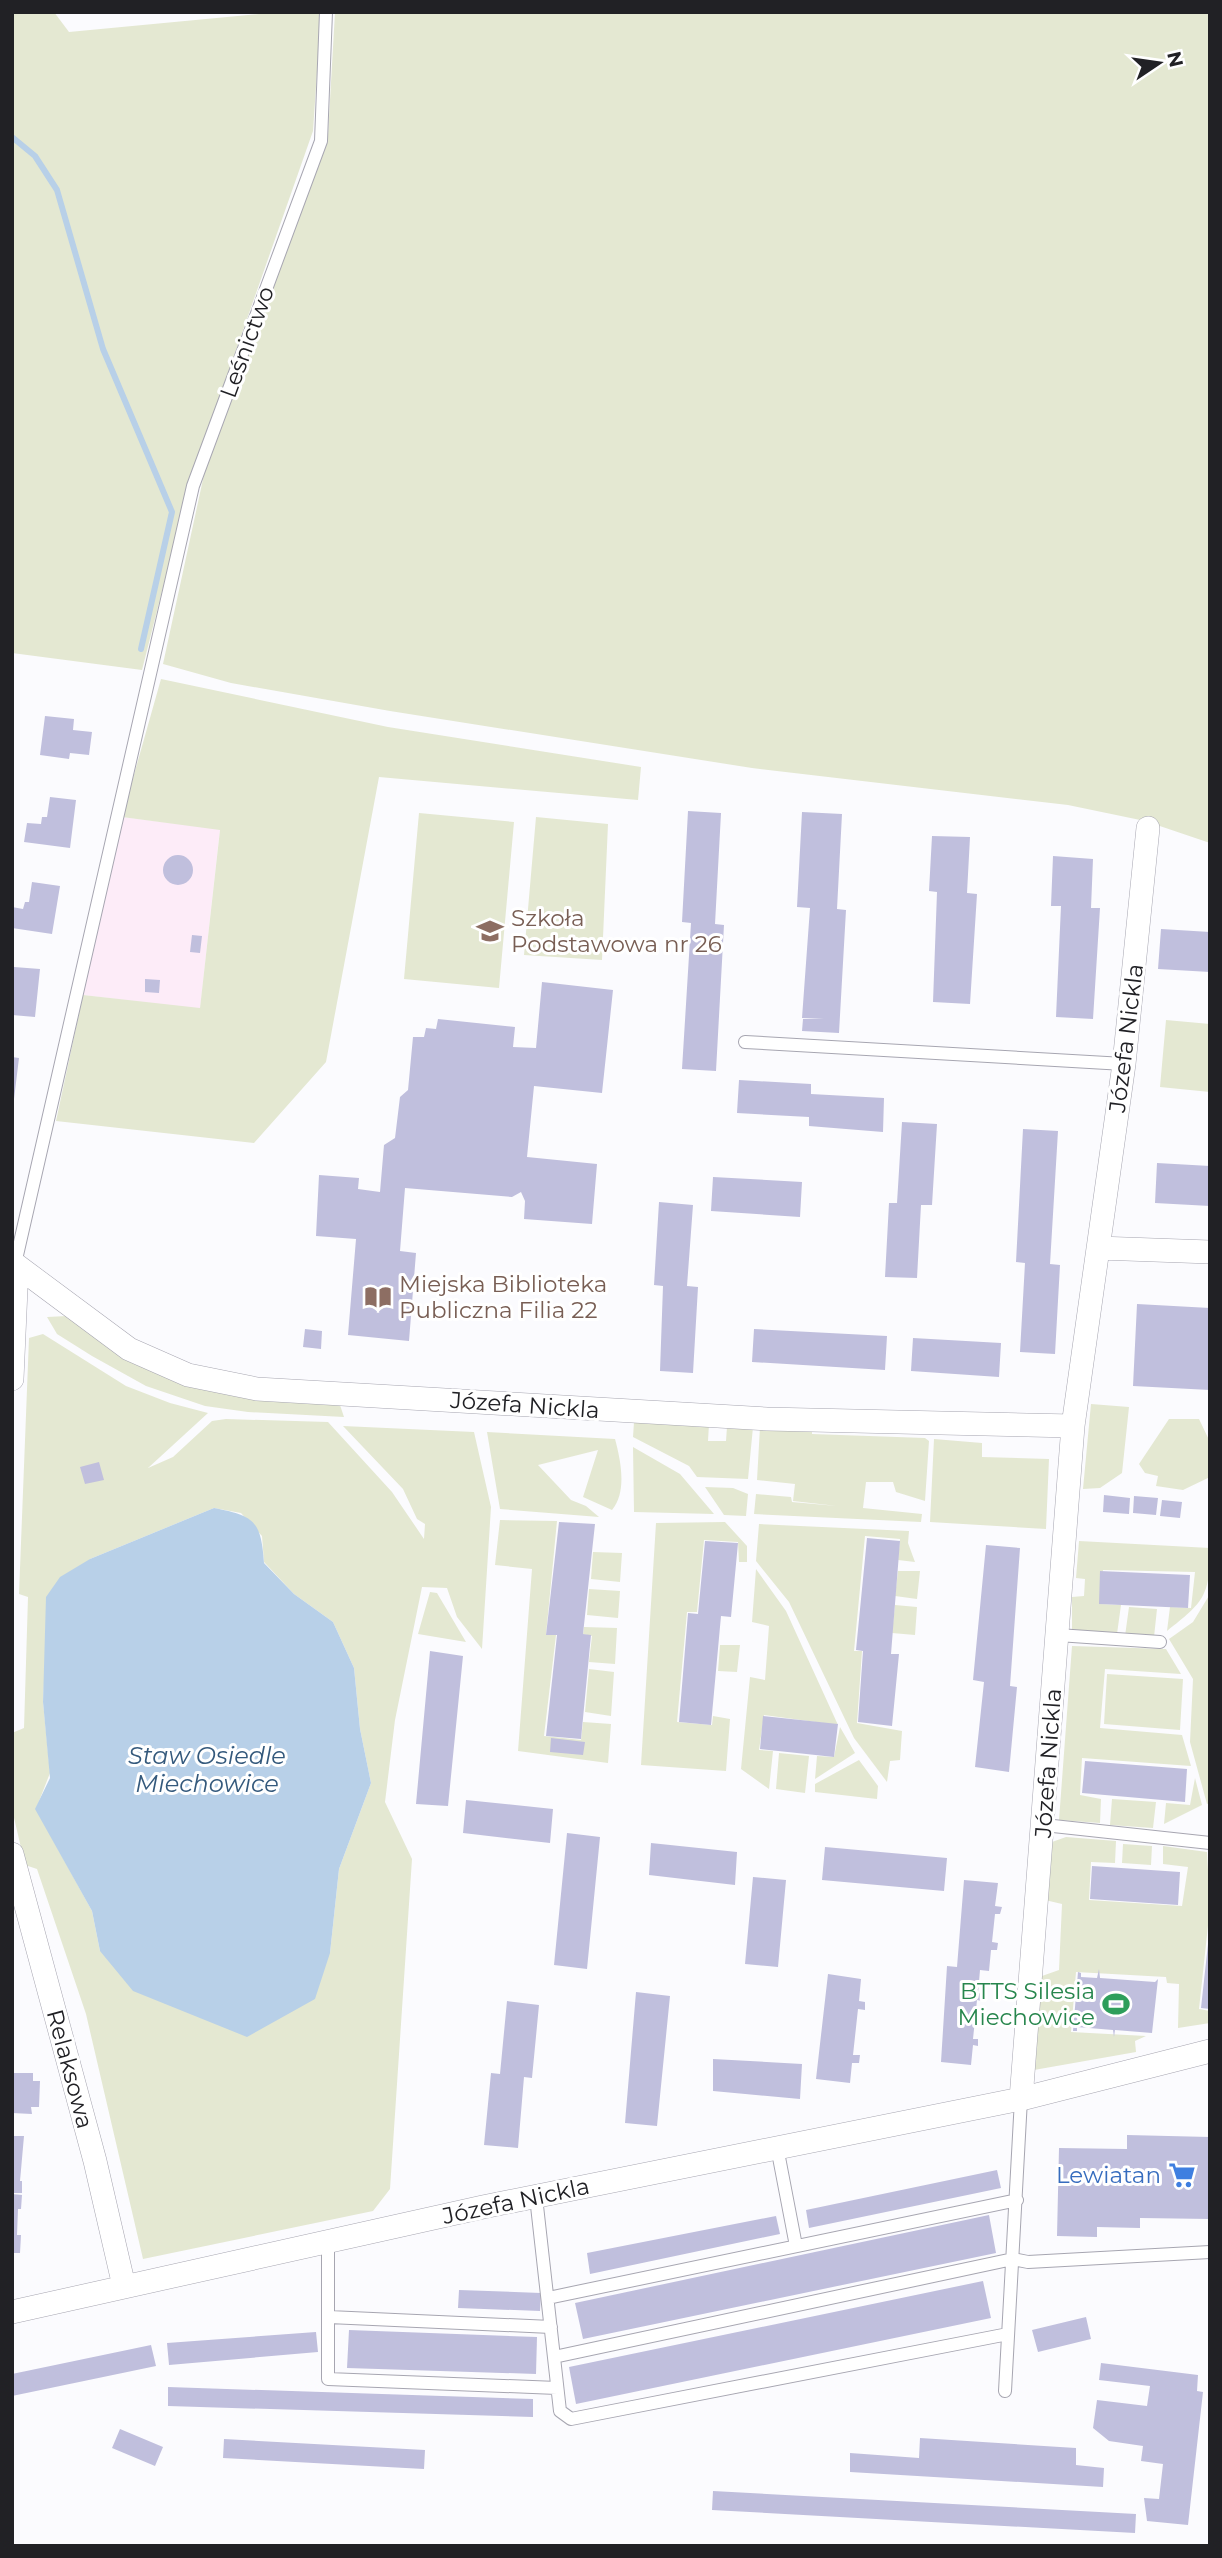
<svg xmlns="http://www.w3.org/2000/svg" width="1222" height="2558" font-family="Montserrat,sans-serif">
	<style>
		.industrial { fill: #fdecf8 }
		.green { fill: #e4e8d2; fill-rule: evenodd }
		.water { fill: #b8d0e8 }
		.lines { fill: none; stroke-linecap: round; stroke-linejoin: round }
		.stream { stroke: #b8d0e8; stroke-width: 6 }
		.building { fill: #c0bfdd }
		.lane-casing { stroke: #a7a6b1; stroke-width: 14 }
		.street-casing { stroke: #a7a6b1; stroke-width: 24 }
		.lane { stroke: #fff; stroke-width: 12 }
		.street { stroke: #fff; stroke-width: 23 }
		.labels { text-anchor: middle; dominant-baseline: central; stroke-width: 6; stroke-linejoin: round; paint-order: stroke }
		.street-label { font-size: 23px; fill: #212125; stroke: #fff }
		.education-label { font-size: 23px; fill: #785e54; stroke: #fff; text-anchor: start }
		.leisure-label { font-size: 23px; fill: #27864d; stroke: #fff; text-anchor: end }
		.shop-label { font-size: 23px; fill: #366cbe; stroke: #fff; text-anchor: end }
		.water-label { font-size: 24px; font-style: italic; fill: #34597c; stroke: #fff }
	</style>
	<rect width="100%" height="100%" fill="#fbfbfe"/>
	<path class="industrial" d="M122,817L220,829L200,1009L83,995Z"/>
	<path class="green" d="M12,12H54L69,32L280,12H321L313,131L215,410L178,528L142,670L12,653Z
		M335,12H1210V843L1145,821L1068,805L752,768L390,711L231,683L163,664L205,470L328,135Z
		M161,679L388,727L641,767L638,800L379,777L326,1062L254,1143L56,1121L83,995L200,1008L220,830L122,817Z
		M419,813L514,822L499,988L404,979Z
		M536,817L608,824L602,960L524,955Z
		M1166,1020L1210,1024V1092L1160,1087Z
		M67,1316L117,1351L339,1402L344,1417L248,1412L205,1406L146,1386L92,1356L57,1334L47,1317Z
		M43,1334L126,1386L170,1403L208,1413L148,1468L173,1457L212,1421L226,1419L328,1422L392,1492L424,1539L425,1524L417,1519L403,1489L343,1426L474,1432L491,1507L482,1649L457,1617L447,1588L422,1587L395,1720L385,1802L412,1859L390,2189L373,2211L143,2259L86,2014L37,1869L25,1865L12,1809V1733L24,1728L28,1597L19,1594L29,1338ZM214,1508L241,1513L262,1536L264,1562L294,1594L333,1622L354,1668L360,1729L371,1783L339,1869L330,1953L100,1951L92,1911L36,1809L50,1773L43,1702L45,1665L90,1559Z
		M1091,1404L1129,1407L1122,1473L1100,1488L1083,1489Z
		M1169,1419H1199L1210,1442V1477L1183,1490L1156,1486L1158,1476L1145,1473L1139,1464Z
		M634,1422L709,1424L708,1441H726L727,1427H753L748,1479L697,1477L689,1466L633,1437Z
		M812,1426V1434L925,1438L929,1441L925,1501L896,1492L893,1482H866L863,1508L922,1514L921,1522L754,1514L756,1494L791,1497L792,1502L837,1506L793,1501L795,1484L757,1480L760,1427Z
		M487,1432L615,1439C621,1461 627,1492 612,1510L583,1497L598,1450L538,1465L571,1500L586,1506L599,1517L500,1509Z
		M934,1439L982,1443V1457L1049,1459L1046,1529L930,1522Z
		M633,1447L680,1474L714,1514L634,1512Z
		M705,1487L733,1488L748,1494L746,1516L724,1515Z
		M500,1520L557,1521L546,1635H556L544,1736L581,1740L583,1722L611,1724L608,1763L518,1751L532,1569L495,1565Z
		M725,1522L747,1546V1562H739L738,1542L704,1540L697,1612H687L677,1722L712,1725L713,1716L730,1719L726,1771L641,1765L656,1523Z
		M759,1524L909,1531L908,1543L915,1562L898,1560L900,1539L865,1536L854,1651H862L857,1723L902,1731L900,1760L890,1761L887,1782L854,1738L789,1602L756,1561Z
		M1079,1541L1210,1548C1210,1596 1204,1602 1167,1631L1170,1607L1191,1608L1195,1572L1103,1570L1100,1604L1121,1605L1117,1634L1072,1630V1597L1084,1596L1085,1579L1076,1578Z
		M593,1552L622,1553L620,1582L591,1579Z
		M756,1569L786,1611L838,1725L764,1715L759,1750L773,1751L769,1789L741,1769L750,1677L765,1680L769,1626L752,1622Z
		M898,1571H920L917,1599L895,1596Z
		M589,1589L620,1591L618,1618L587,1615Z
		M430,1592L437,1593L466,1642L418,1634Z
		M1210,1594V1803L1207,1804L1190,1742L1193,1679L1169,1639L1193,1622Z
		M895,1605L917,1607L915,1635L892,1633Z
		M1129,1607L1157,1609L1154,1637L1125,1636Z
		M584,1627L617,1628L615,1664L589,1662L592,1636L583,1634Z
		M720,1645H740L737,1672L718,1671Z
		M1072,1646L1166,1649L1181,1674L1105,1669L1100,1728L1182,1735L1191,1766L1082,1758L1080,1795L1101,1799L1100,1823L1059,1820Z
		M589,1669L614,1672L611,1716L585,1712Z
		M1107,1674L1183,1679L1180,1730L1104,1724Z
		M840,1727L855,1753L815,1779L817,1756L834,1757Z
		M779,1753L809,1756L805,1793L776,1789Z
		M859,1760L878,1786L877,1799L815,1792V1784Z
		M1195,1778L1202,1805L1164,1824L1166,1803L1190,1805Z
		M1112,1799L1156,1802L1153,1828L1110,1825Z
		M1066,1837L1116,1841L1115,1863L1091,1862L1089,1900L1182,1906L1188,1867L1163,1864V1846L1207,1852L1210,1907L1199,2009L1210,2011V2023L1178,2028L1179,1984L1167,1983L1166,1977L1076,1972L1071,2032L1146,2036L1135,2041L1136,2052L1034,2070L1042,1976L1059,1970L1062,1904L1045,1900L1052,1842Z
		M1123,1844L1152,1846L1151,1865L1122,1863Z"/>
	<path class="water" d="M214,1508C255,1516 261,1521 264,1563L294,1594L333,1622L354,1668L360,1729L371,1783L339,1869L330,1953L315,1999L247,2037L133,1991L100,1951L92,1911L35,1809L50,1778L43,1702L46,1597L60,1577L90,1559Z"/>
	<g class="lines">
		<path class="stream" d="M12,137L35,156L57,190L103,349L172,512L141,649"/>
	</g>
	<path class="building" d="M45,716L74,719L73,730L92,732L89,755L70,753L69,759L40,755Z
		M50,797L76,800L70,848L24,842L27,823L41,824L42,817H47Z
		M688,811L721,813L715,924L724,925L716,1071L682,1069L691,923L682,922Z
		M802,812L842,814L837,909L846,910L839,1033L802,1031L803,1019H824L802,1018L810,908L797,907Z
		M932,836L970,837L967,893L977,894L970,1004L933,1002L937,892L929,891Z
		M163 870a15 15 0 1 1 30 0a15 15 0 1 1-30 0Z
		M1053,856L1093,859L1091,908H1100L1093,1019L1056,1017L1061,906H1051Z
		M32,882L60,886L52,934L12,928V907L23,909L25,902H29Z
		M1161,929L1210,932V972L1158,969Z
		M192,935L202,936L200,953L190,952Z
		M14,967L40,969L35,1017L12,1015Z
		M145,979L160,980L159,993L145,992Z
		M542,982L613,990L602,1093L534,1086L527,1157L597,1164L592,1224L524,1219L525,1201L521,1192L512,1197L405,1188L400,1251L416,1253L409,1341L348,1335L356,1239L316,1236L319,1175L359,1178L358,1189L380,1192L384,1145L395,1138L400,1097L408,1090L413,1037H424L426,1028L436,1029L438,1019L515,1027L513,1047L536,1048Z
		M12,1057L19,1058L14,1099H12Z
		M739,1080L811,1084V1094L884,1098L883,1132L809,1126V1117L737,1113Z
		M902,1122L937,1124L932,1205H921L917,1278L885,1277L889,1203H897Z
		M1023,1129L1058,1131L1050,1264L1060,1265L1055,1354L1020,1352L1025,1263L1016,1262Z
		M1157,1163L1210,1166V1206L1155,1203Z
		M713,1177L802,1182L800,1217L711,1211Z
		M659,1202L693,1205L687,1286L698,1287L693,1373L660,1371L663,1286L654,1285Z
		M1137,1304L1210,1308V1390L1133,1386Z
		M305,1329L322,1331L321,1349L303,1347Z
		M754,1329L887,1336L885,1370L752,1362Z
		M913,1338L1001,1343L999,1377L911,1371Z
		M99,1462L104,1480L85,1484L80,1467Z
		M1104,1495L1130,1498L1129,1514L1103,1512Z
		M1134,1496L1158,1498L1156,1515L1133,1513Z
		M1162,1500L1182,1502L1180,1518L1160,1516Z
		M559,1522L595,1524L583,1634L591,1635L581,1739L546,1736L557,1635H546Z
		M867,1538L900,1541L891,1654H899L892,1726L858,1722L863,1651L856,1650Z
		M705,1541L738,1543L731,1617L721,1616L711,1725L679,1722L688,1613L698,1614Z
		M986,1545L1020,1548L1010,1686L1017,1687L1009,1772L975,1767L984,1682L973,1680Z
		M1100,1571L1190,1575L1188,1608L1099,1604Z
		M430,1651L463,1656L448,1806L416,1804Z
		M763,1716L838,1724L834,1757L760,1749Z
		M551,1738L585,1742L583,1755L550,1752Z
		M1085,1761L1187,1769L1185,1802L1082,1793Z
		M466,1800L553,1809L550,1843L463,1833Z
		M567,1833L600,1837L587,1969L554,1965Z
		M651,1843L737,1852L735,1885L649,1875Z
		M825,1847L947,1858L944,1891L822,1880Z
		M1092,1866L1180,1872L1178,1905L1090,1899Z
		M753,1877L786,1880L778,1967L745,1964Z
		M964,1880L998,1883L995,1906L1002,1907L1000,1914H995L992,1942L998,1943L997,1950H991L989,1971L980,1970L978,1993L982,1994V2001L977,2000L973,2039H978V2046L973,2045L971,2065L941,2062L947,1966L957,1967Z
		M1208,1944H1210V2009L1201,2008Z
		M1099,1969L1100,1978L1155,1982L1158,1979L1152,2033L1115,2030L1114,2037L1113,2030L1077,2027V2031H1073L1078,1972L1081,1973V1977L1097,1978Z
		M828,1974L861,1979L859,2001L865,2002V2010L858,2009L853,2055H860L859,2063H852L850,2083L816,2079Z
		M636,1992L670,1996L657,2126L625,2123Z
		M507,2001L539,2005L532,2078L524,2077L518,2148L484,2145L491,2073L500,2074Z
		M713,2059L802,2064L800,2099L713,2091Z
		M12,2073H33V2081H40L39,2107H31L32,2114L12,2113Z
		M1127,2135L1210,2137V2219L1140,2218V2228L1097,2227V2237L1057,2236L1059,2148L1127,2149Z
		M12,2136H24L20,2181H22V2193H12Z
		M997,2170L1001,2188L809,2228L806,2210Z
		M12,2194L22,2195L21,2209H18L17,2235H21L20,2253H12Z
		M989,2215L996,2253L583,2339L575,2303Z
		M776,2216L780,2234L590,2274L587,2253Z
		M983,2281L991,2318L576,2404L569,2367Z
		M459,2290L541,2293L540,2311L458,2308Z
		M1086,2317L1091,2339L1038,2352L1032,2330Z
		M349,2330L537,2337L536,2374L347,2368Z
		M316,2332L318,2352L169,2365L167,2343Z
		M151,2345L156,2366L12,2396V2374Z
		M1101,2363L1198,2375L1197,2391L1203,2392L1188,2525L1147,2521L1144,2498L1159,2499L1163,2464L1141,2461L1143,2446L1109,2441L1093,2428L1097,2400L1147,2406L1150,2386L1099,2380Z
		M168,2387L533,2399V2417L168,2406Z
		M120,2429L163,2447L155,2466L112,2448Z
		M920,2438L1076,2448V2465L1104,2468L1103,2487L850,2472V2453L919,2458Z
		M224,2439L425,2450L424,2469L223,2458Z
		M713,2491L1136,2514L1135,2533L712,2510Z"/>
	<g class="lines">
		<defs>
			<path id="lane" d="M745,1042L1124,1064
				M15,1264L193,486L321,141L326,12
				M1058,1635L1160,1642
				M1044,1825L1210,1843
				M777,2147L796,2246
				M536,2197L560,2411L571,2419L1008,2334
				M328,2241V2379L557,2388
				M548,2298L1017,2200
				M329,2317L551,2327
				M554,2357L1013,2259L1028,2262L1210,2252
				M1005,2391L1021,2099"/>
			<path id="street" d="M1098,1248L1210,1252
				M12,1262L129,1349L188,1375L257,1389L767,1419L1073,1426
				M12,1379L17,1266
				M12,1854L95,2161L124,2286
				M1021,2099L1073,1426L1124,1064L1148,828
				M12,2312L483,2207L1021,2099L1210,2051"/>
		</defs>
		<use href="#lane" class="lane-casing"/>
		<use href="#street" class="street-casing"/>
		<use href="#lane" class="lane"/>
		<use href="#street" class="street"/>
	</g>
	<defs>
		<symbol id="school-bare" viewBox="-9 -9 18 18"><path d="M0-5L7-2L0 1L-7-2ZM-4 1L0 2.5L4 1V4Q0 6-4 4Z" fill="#8d6e63" stroke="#fff" stroke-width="2.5" paint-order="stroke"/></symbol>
		<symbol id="library-bare" viewBox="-9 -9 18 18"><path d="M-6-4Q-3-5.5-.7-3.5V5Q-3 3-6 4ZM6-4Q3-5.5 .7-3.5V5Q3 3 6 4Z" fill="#8d6e63" stroke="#fff" stroke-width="2.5" paint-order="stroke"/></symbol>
		<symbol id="stadium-bare" viewBox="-9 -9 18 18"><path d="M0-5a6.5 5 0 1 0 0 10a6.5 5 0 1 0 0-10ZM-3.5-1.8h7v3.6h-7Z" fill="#2e9e5b" stroke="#fff" stroke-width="2.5" paint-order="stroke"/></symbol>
		<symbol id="supermarket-bare" viewBox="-9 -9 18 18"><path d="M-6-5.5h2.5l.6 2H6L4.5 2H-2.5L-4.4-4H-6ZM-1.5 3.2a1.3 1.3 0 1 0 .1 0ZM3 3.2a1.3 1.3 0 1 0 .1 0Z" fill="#3f7fe0" stroke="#fff" stroke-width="2.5" paint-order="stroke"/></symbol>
	</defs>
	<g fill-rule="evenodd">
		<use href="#school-bare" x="471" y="912" width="38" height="38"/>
		<use href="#library-bare" x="359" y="1278" width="38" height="38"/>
		<use href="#stadium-bare" x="1097" y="1985" width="38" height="38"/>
		<use href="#supermarket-bare" x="1163" y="2156" width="38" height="38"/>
	</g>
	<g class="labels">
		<g class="street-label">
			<text transform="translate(247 342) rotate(-70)">Leśnictwo</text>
			<text transform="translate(1126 1038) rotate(-83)">Józefa Nickla</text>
			<text transform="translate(525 1405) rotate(4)">Józefa Nickla</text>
			<text transform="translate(1048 1763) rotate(-86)">Józefa Nickla</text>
			<text transform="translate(70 2069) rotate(75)">Relaksowa</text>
			<text transform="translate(516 2201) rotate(-12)">Józefa Nickla</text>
		</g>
		<g class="education-label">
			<text x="511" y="918">Szkoła<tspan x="511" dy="26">Podstawowa nr 26</tspan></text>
			<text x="399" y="1284">Miejska Biblioteka<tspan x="399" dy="26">Publiczna Filia 22</tspan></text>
		</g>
		<g class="leisure-label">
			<text x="1095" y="1991">BTTS Silesia<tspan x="1095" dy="26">Miechowice</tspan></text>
		</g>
		<g class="shop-label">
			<text x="1161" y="2175">Lewiatan</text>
		</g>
		<g class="water-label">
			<text x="207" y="1755">Staw Osiedle<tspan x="207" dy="28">Miechowice</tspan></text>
		</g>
	</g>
	<rect width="1222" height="2558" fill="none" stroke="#212125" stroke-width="28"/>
	<g transform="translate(1159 63) rotate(77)" stroke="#ffffff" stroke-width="5" paint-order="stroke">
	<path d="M0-5L12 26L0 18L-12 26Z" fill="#212125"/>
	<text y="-10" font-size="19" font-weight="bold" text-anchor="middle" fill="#212125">N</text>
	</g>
</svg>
